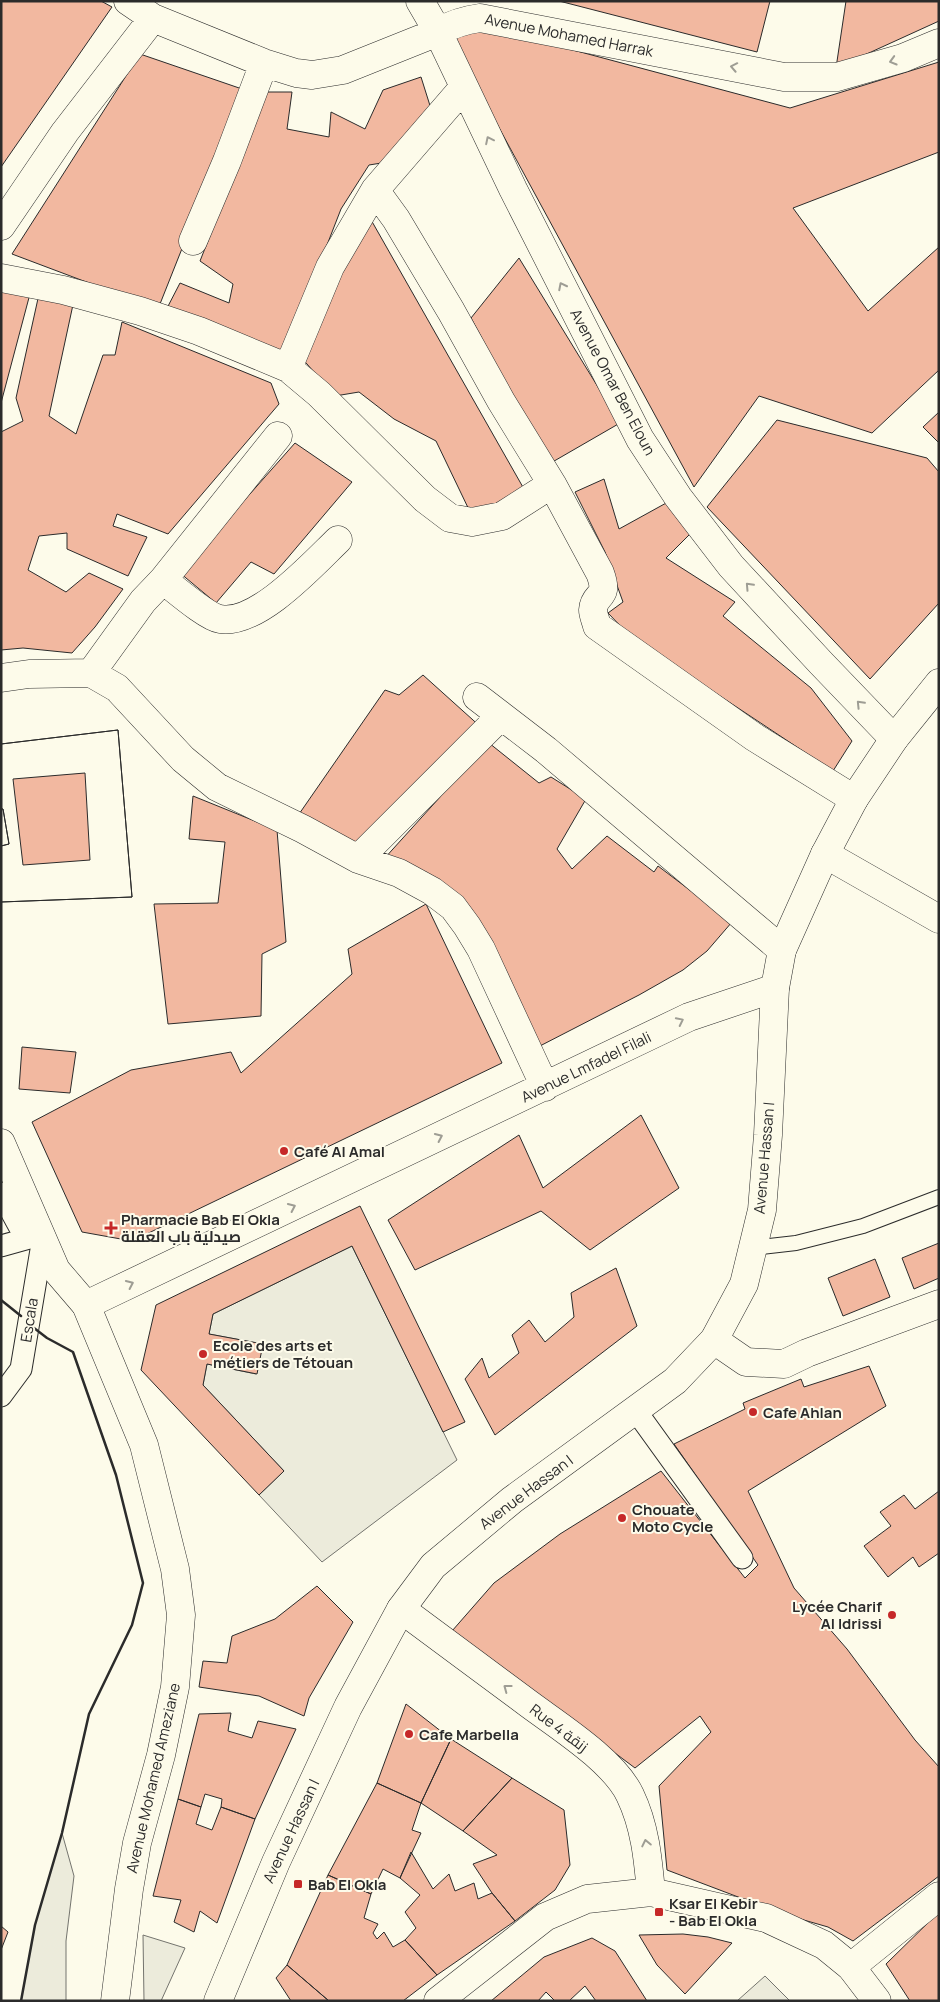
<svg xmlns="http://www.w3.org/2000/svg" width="940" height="2002" font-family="Manrope,Cairo,sans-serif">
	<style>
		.green { fill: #ecebdb; stroke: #74746e }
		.building { fill: #f2b8a0; stroke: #2b2b2b; fill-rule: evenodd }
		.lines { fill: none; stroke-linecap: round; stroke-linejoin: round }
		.service-casing { stroke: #2b2b2b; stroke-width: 16 }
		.pedestrian-casing { stroke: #2b2b2b; stroke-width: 23 }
		.minor-casing { stroke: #2b2b2b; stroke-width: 29 }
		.tertiary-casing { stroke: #2b2b2b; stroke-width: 29 }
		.secondary-casing { stroke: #2b2b2b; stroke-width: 29 }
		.service { stroke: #fdfbea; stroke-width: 14 }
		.pedestrian { stroke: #fdfbea; stroke-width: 21 }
		.minor { stroke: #fdfbea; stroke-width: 28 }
		.tertiary { stroke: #fdfbea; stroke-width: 28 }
		.secondary { stroke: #fdfbea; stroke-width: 28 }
		.wall { stroke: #2b2b2b; stroke-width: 2.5 }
		.oneway { stroke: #9e9d94 }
		.poi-dot { fill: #c62828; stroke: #fdfbea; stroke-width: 2 }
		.labels { text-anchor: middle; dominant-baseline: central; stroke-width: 4; stroke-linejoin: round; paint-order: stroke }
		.street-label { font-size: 15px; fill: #2b2b2b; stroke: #fdfbea }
		.poi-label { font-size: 15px; font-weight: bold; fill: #2b2b2b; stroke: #fdfbea; text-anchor: start }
	</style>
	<rect width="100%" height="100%" fill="#fdfbea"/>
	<path class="green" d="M352,1246L457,1460L322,1562L259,1495L284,1471L203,1385L207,1364L256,1374L262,1344L209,1334L213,1314Z
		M62,1833L74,1876L66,1941V2001H21L35,1925Z
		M143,1935L185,1948L161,2001H144Z
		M765,1976L790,2001H737Z"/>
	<path class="building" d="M1,1H101L112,7L1,167Z
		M559,1H770L757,52Z
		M846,1H939V21L836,68Z
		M472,23L790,108L939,62V152L793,208L868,311L939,247V370L872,433L759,396L694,487L453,43Z
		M140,54L245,90L158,309L12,254Z
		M421,77L432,112L394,161L369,165L341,209L285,353L165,312L180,283L229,303L233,284L200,261L267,92H292L287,129L329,137L331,112L365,129L383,90Z
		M366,211L524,489L472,516L436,441L394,419L359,392L335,396L300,356Z
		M519,258L620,423L549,464L471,318Z
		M1,288L31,290L1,403Z
		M39,294L74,300L49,416L76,434L103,355H115L122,322L271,383L279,404L168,534L117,514L113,526L147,537L128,576L67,549V533L39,536L28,570L66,592L89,573L123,589L95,627L72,653L23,648L1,650V432L23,421L16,398Z
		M939,412V443L923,427Z
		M777,420L927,458L939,472V603L870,679L707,507Z
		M295,443L352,482L274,574L251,562L216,603L180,573Z
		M604,479L619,529L668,502L690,534L666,558L735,602L723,616L811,688L852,741L833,771L631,637L608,613L623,602L605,552L575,492Z
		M423,675L483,729L362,848L297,817L385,690L399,695Z
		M118,730L132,897L1,902V846L9,844L3,809H1V744ZM85,773L90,860L23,865L13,779Z
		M118,730L132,897L1,902V846L9,844L3,809H1V744Z
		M489,743L539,783L551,777L586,799L557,849L572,869L607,836L654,872L658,866L732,922L707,951L683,970L639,995L536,1048L431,876L383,860Z
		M193,796L277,830L286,942L262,954L261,1016L168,1024L154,904L218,903L225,842L189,839Z
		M426,904L502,1063L132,1241L82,1232L32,1122L131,1070L231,1052L241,1073L352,974L348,949Z
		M22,1047L76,1052L70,1093L19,1089Z
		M641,1115L679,1188L590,1250L541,1211L415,1270L388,1220L519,1135L543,1188Z
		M360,1206L465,1422L443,1432L352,1246L213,1314L209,1334L263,1344L257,1374L207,1364L203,1385L284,1471L259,1495L141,1370L156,1305Z
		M939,1243V1278L914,1289L902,1258Z
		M875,1259L890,1297L843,1316L828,1278Z
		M616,1268L637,1326L495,1435L465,1379L482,1358L489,1378L519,1353L512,1335L529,1320L545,1342L574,1317L571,1293Z
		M869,1366L886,1406L748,1491L794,1588L847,1649L915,1740L939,1767V1876L853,1941L828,1927L783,1914L667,1870L659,1786L711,1732L700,1716L635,1768L452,1631L494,1583L560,1534L661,1471L745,1578L758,1565L674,1444L745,1409L743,1403L801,1379L804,1387Z
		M939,1491V1553L919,1567L913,1557L888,1577L864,1546L891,1526L880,1512L904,1495L915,1509Z
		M317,1586L353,1622L309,1698L304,1716L259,1696L199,1687L203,1661L227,1663L232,1636L275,1619Z
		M406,1704L451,1739L421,1803L377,1783Z
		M231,1713L228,1731L252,1738L258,1721L296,1729L255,1819L221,1807L222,1799L205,1794L201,1807L178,1799L199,1714Z
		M451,1739L512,1778L463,1831L421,1803Z
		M512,1778L564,1810L570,1865L555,1890L515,1921L492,1893L473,1864L497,1855L463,1831Z
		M377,1783L421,1803L412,1830L421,1833L400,1878L383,1869L371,1894L328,1875Z
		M178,1799L201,1807L196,1824L212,1830L221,1807L255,1819L217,1923L200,1911L194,1932L174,1922L181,1900L153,1896Z
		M411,1852L433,1889L449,1874L455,1891L474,1883L478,1899L492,1893L515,1921L437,1975L405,1940L416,1928L405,1912L420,1895L400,1878Z
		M328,1875L371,1894L364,1918L378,1924L373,1933L377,1939L384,1932L393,1947L405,1940L437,1975L403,2001H329L287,1965Z
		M939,1912V2001H910L886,1964Z
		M1,1926L8,1932L1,1950Z
		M683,1934L708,1937L732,1943L685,1994L657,1965L639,1935Z
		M592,1938L615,1951L647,2001H596L585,1986L569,2001H555L546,1992L538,2001H491L544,1957Z
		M287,1965L329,2001H291L276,1978Z"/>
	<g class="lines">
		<defs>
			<path id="service" d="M752,1248L796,1243L863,1226L939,1197"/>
			<path id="pedestrian" d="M1,1193L26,1239L1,1246
				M1,1396L21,1369L43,1238
				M636,1411L742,1558"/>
			<path id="minor" d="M128,1L153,18L264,63L296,73L312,75L343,70L438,32C452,24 465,20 480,18L784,77H837L903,58L939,43
				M420,1L438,32L513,189L640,439L678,497L731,566L821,663L894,739
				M375,190L396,219L451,311L501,401L552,484L600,573C610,600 594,592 593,610C593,615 596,621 597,626L754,737L854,799
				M1,226L65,132L153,18
				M193,241L227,161L264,63
				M1,278L63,290L140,311L199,331L288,368L319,394L425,499L450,518L472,522L502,516L552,484
				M288,368L330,267L375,190L464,87
				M163,580L278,436
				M91,673L143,601L163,580C175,589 207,617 220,619C257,626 313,564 338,540
				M1,678L29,674L91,673L117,688L183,759L217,787L303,829L358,859L399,873L432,891L453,907L467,926L481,949L545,1087
				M477,697L546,750L782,950
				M825,854L939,919
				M358,859L501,716
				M86,1305L689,1017L775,988
				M714,1340L746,1362L784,1364L807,1353L939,1304
				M401,1609C444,1641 486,1672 529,1704C560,1727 614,1761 630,1795C645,1826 648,1859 651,1892
				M851,1967L939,1896"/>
			<path id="tertiary" d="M1,1143L56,1270L86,1305L144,1445L175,1569L181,1615L175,1687L161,1755L137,1843L129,1889L115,2001
				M438,2001L545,1917L587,1899L651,1892L766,1918L824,1945L851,1967L877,2001"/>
			<path id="secondary" d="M218,2001L276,1862L348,1707L401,1609L433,1566L512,1500L675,1381L714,1340L744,1284L762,1210L768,1135L775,988L782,950L825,854L854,799L894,739L939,683"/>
		</defs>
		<use href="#service" class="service-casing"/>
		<use href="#pedestrian" class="pedestrian-casing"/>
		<use href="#minor" class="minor-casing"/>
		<use href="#tertiary" class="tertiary-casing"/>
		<use href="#secondary" class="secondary-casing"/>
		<use href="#service" class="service"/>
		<use href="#pedestrian" class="pedestrian"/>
		<use href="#minor" class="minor"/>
		<use href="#tertiary" class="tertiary"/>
		<use href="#secondary" class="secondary"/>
		<path class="wall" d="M1,1300L21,1316
			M21,2001L35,1925L62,1833L89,1714L132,1625L143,1583L116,1475L73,1352L47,1338L34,1328"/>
	</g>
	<defs><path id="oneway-chevron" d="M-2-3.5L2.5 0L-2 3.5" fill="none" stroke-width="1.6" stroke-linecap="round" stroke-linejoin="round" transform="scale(1.25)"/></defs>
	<g class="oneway">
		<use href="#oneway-chevron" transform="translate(893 61) rotate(164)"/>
		<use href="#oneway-chevron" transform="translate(734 67) rotate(-169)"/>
		<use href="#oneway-chevron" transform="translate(489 140) rotate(-116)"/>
		<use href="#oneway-chevron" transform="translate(562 286) rotate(-117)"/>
		<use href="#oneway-chevron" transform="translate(749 586) rotate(-133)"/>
		<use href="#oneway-chevron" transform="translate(860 704) rotate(-134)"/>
		<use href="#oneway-chevron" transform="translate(680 1021) rotate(-26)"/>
		<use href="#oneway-chevron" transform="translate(439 1137) rotate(-25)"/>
		<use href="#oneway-chevron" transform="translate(292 1207) rotate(-25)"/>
		<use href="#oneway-chevron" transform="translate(130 1284) rotate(-25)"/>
		<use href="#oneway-chevron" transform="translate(507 1688) rotate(-143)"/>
		<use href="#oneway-chevron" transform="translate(646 1843) rotate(-102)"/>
	</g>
	<g class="poi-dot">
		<circle cx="284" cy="1151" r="5"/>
		<path d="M108.5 1220.5h5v5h5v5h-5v5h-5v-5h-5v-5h5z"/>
		<circle cx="203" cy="1354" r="5"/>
		<circle cx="753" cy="1412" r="5"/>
		<circle cx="622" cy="1518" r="5"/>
		<circle cx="892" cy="1615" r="5"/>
		<circle cx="409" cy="1734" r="5"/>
		<rect x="293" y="1879" width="10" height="10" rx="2.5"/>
		<rect x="654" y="1907" width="10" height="10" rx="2.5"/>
	</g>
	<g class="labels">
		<g class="street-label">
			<text transform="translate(569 35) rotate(11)">Avenue Mohamed Harrak</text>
			<text transform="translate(613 382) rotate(62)">Avenue Omar Ben Eloun</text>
			<text transform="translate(586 1067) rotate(-26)">Avenue Lmfadel Filali</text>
			<text transform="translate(764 1158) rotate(-85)">Avenue Hassan I</text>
			<text transform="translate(29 1320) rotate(-81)">Escala</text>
			<text transform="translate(526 1492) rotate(-37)">Avenue Hassan I</text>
			<text transform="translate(559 1728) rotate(37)">Rue 4 زنقة</text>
			<text transform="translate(153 1778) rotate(-77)">Avenue Mohamed Ameziane</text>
			<text transform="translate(291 1831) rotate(-65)">Avenue Hassan I</text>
		</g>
		<g class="poi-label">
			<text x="294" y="1151">Café Al Amal</text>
			<text x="121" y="1219">Pharmacie Bab El Okla<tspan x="121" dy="17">صيدلية باب العقلة</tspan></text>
			<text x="213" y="1345">Ecole des arts et<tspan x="213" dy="17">métiers de Tétouan</tspan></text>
			<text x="763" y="1412">Cafe Ahlan</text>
			<text x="632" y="1509">Chouate<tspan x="632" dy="17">Moto Cycle</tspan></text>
			<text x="882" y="1606" text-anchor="end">Lycée Charif<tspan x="882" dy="17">Al Idrissi</tspan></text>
			<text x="419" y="1734">Cafe Marbella</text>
			<text x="308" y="1884">Bab El Okla</text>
			<text x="669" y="1903">Ksar El Kebir<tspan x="669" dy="17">- Bab El Okla</tspan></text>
		</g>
	</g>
	<rect width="940" height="2002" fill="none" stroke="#2b2b2b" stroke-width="5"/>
</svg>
